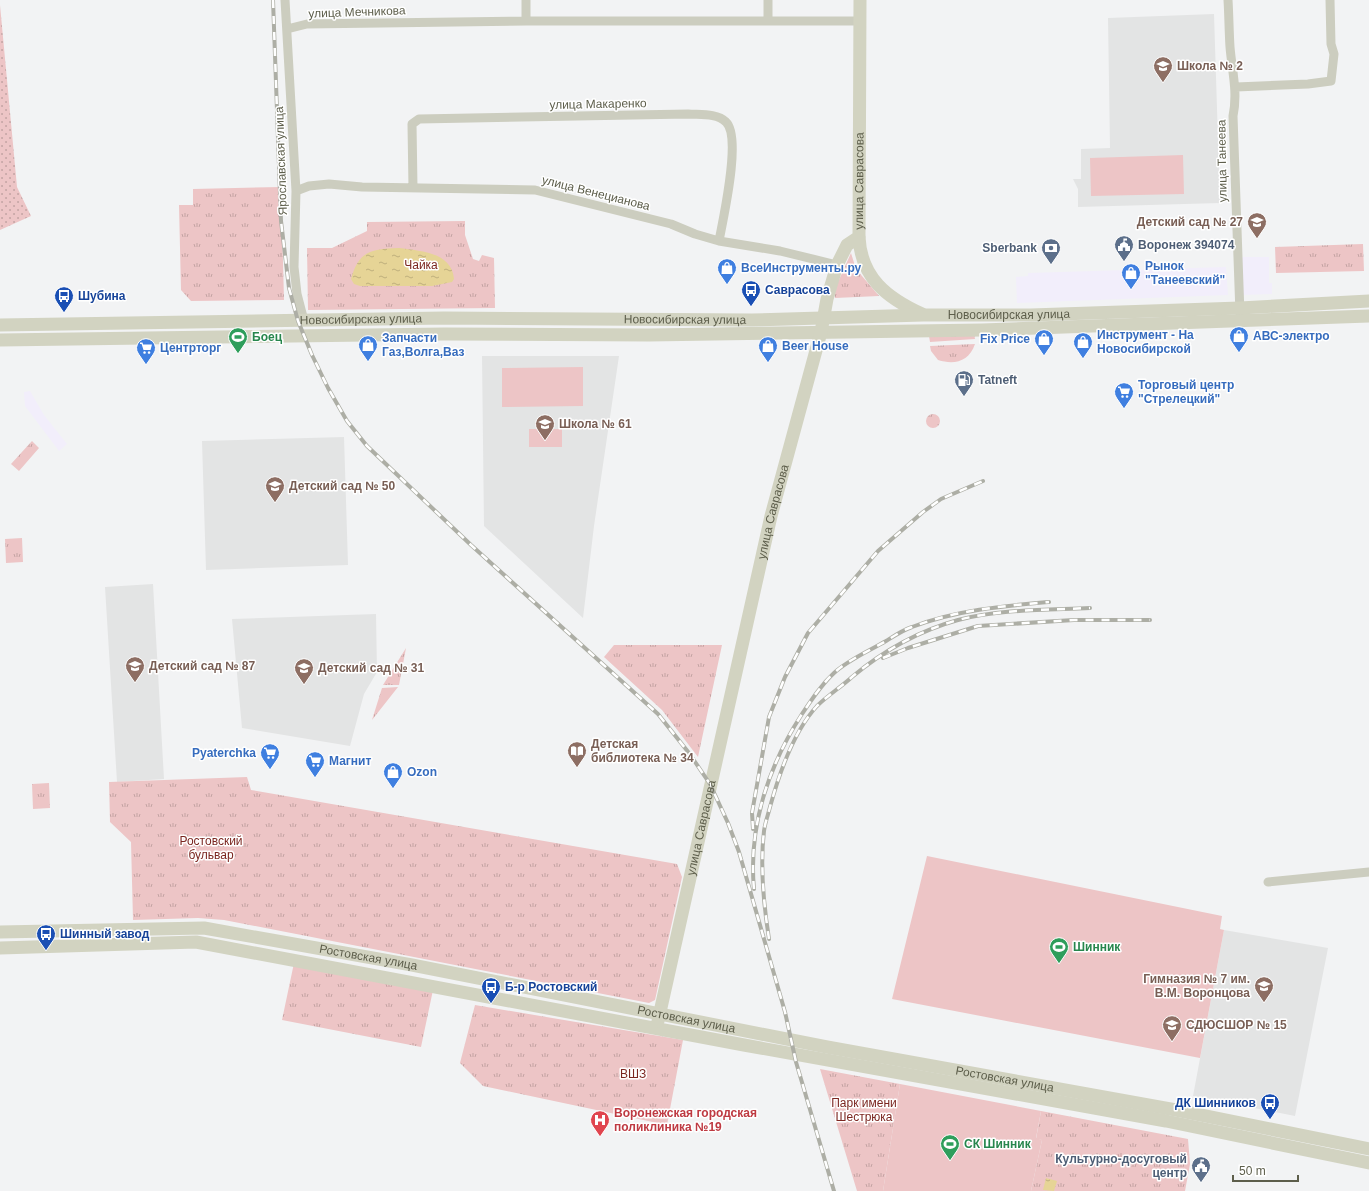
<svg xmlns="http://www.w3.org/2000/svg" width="1369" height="1191" font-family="Helvetica,sans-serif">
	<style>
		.commercial { fill: #f2eefb }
		.education { fill: #e3e4e4 }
		.grass { fill: url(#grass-tufts) }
		.garden { fill: url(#garden-dots) }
		.pitch { fill: #edc5c6 }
		.water { fill: url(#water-ripples) }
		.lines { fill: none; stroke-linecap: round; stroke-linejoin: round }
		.street { stroke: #cccdbf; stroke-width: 9 }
		.secondary { stroke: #d2d3c1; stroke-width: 13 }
		.rail-casing { stroke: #adaea5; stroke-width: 4 }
		.rail { stroke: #fff; stroke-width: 2.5; stroke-dasharray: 8; stroke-linecap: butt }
		.labels { text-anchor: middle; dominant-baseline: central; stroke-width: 3; stroke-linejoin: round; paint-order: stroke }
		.street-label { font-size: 12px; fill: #5d5e4b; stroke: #fff }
		.education-label { font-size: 12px; font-weight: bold; fill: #785e54; stroke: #fff; text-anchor: start }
		.service-label { font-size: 12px; font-weight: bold; fill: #4e5e75; stroke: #fff; text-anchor: start }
		.park-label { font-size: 12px; fill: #7b2620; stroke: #fff }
		.shop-label { font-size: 12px; font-weight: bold; fill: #366cbe; stroke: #fff; text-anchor: start }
		.transit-label { font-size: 12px; font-weight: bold; fill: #164399; stroke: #fff; text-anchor: start }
		.leisure-label { font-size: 12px; font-weight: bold; fill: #27864d; stroke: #fff; text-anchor: start }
		.health-label { font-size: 12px; font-weight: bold; fill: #be3a42; stroke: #fff; text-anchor: start }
	</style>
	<defs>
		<pattern id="grass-tufts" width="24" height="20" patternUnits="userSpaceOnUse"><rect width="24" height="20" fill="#edc5c6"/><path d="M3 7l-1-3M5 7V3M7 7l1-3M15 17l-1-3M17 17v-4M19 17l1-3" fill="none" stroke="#c3a3a3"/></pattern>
		<pattern id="garden-dots" width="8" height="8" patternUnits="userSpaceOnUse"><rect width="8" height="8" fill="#edc5c6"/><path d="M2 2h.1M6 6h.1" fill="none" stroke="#c3a3a3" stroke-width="1.8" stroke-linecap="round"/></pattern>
		<pattern id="water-ripples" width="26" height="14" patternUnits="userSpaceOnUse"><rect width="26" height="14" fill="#e6d496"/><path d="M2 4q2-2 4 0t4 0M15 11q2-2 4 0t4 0" fill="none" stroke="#beaf7c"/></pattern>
	</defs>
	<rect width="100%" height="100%" fill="#f2f3f4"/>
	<path class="commercial" d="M1240,257H1269V283H1272V294L1241,295Z
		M1226,267L1228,295L1017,303L1016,277L1028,276V273Z
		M30,391L44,415L67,444L59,451L25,406L24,392Z"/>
	<path class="education" d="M1214,14L1220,203L1078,207V189L1073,179H1081V149L1110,148L1108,18Z
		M482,356H619L594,526L583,618L484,526Z
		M344,437L348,565L206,570L202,441Z
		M153,584L164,779L117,782L105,587Z
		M376,614L377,672L364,694L350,746L242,728L232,619Z
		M1224,930L1328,948L1295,1116L1193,1096Z"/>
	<path class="grass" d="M281,187L284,300L191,301L181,290L179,205H193V189Z
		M465,221V235L473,259L479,261L482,255L494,258L495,308L308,310L307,248H332L367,231V222Z
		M1363,244L1364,271L1276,273L1275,247Z
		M851,253L856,269L879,296L835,298L834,291Z
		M974,333L975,339L930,342L929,336Z
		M975,344C969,362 954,365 938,360L931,351L930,346Z
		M926 421a7 7 0 1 1 14 0a7 7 0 1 1-14 0Z
		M32,441L39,448L19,471L11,464Z
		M22,538L23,562L6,563L5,539Z
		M614,645H722L698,757L662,710L604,657Z
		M406,648L399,685H383Z
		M398,687L372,720L382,688Z
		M247,777L251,790L677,864L682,877L655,1000L649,1003L224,920L198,918L133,920L131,842L110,822L109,782Z
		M49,783L50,808L33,809L32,784Z
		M294,963L433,990L421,1047L282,1020Z
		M475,1005L683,1040L667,1125L483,1086L460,1063Z
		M820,1069L900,1084L883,1191H857Z
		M1041,1111L1188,1139L1190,1164L1185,1191H1031L1042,1140L1036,1139Z"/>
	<path class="garden" d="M0,5L17,187L31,216L0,230Z"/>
	<path class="pitch" d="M1183,155L1184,194L1091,196L1090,158Z
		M583,367V406L502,407V368Z
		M529,429H562V447H529Z
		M927,856L1222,916L1220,929L1224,930L1200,1058L892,999Z
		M900,1084L1041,1111L1036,1138L1042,1140L1031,1191H883Z"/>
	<path class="water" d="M399,248C420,251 452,252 454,279L452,282L432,286H360L354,284L351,279C359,250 372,249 399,248Z
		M1046,1178L1057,1181L1054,1191L1043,1190Z"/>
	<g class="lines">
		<path class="street" d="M285,0L296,191L294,267L297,294L304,321
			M526,0V21
			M768,0V21
			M1228,0C1229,16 1229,32 1230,47C1232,71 1238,92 1233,116L1240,314
			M287,29L307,24L526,21H861
			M1236,87L1308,84L1331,81L1334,54L1331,44L1330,0
			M413,188L412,124L419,119L688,114C700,115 717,113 726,122C742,137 723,219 719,241
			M296,191L309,186L329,184L362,187L535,190L671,224L695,234L719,241L780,251L837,265
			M1268,882L1369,872"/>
		<g class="secondary">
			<path d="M859,237C861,278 887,298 922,314"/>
			<path id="s1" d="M0,325L444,318L752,320L923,315H1031L1240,308L1369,301"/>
			<path d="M0,340L444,334L649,335L982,330L1369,316"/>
			<path id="s2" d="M0,932L204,928L412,965L827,1047L1176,1110L1369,1149"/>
			<path d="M0,948L196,942L744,1045L1166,1121L1369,1163"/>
			<path id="s3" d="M658,1021L771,516L821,332L827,299L837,265L847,245L859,237L860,0"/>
		</g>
		<defs>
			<path id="rail" d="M273,0L281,221L289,288L298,321L312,355L328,388L347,421L367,446L471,545L658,714L689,753L710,784L728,823L739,852L785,1012L796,1062L834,1191
				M883,658L908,648L978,626L1074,620H1150
				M753,829L752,813L769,717L785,677L808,633L878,551L923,512L941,499L983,481
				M754,889C748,826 769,765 802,714C812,699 821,685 834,673C848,660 869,651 886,641C894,636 903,630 912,627C956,610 1003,606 1049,602
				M769,939C764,907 760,864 764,831C765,823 768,815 770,807C779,774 793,732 817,706C827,696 841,687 852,677C883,651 918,631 958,620C1001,609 1046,610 1090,608"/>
		</defs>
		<use href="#rail" class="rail-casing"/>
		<use href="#rail" class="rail"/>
	</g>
	<defs>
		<symbol id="school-pin" viewBox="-11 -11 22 30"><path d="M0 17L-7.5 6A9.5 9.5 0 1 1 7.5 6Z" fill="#8d6e63" stroke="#fff"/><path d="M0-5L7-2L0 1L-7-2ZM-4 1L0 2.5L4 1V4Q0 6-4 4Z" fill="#fff"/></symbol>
		<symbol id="civic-pin" viewBox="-11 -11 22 30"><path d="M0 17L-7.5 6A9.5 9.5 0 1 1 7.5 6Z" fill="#5c6f8a" stroke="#fff"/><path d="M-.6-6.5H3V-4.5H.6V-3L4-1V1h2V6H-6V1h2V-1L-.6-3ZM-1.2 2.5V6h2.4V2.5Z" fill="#fff"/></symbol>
		<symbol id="bank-pin" viewBox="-11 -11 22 30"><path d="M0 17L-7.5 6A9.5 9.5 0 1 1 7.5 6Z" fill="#5c6f8a" stroke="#fff"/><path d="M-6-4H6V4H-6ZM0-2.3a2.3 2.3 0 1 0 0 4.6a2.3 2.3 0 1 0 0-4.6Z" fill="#fff"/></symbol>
		<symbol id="shop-pin" viewBox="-11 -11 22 30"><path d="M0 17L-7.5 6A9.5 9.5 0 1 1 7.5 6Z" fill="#3f7fe0" stroke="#fff"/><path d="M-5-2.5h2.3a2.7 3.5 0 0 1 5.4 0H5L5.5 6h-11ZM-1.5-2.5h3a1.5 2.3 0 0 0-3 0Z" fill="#fff"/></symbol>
		<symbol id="bus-pin" viewBox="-11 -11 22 30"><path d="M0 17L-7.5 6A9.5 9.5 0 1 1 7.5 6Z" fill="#1a4fb4" stroke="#fff"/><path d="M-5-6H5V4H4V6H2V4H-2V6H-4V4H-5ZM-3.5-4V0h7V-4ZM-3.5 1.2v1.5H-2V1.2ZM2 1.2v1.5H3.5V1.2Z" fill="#fff"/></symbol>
		<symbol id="stadium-pin" viewBox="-11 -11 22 30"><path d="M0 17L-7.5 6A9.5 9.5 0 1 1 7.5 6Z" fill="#2e9e5b" stroke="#fff"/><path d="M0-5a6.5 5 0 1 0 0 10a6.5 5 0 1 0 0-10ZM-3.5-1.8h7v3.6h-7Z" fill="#fff"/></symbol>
		<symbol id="supermarket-pin" viewBox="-11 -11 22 30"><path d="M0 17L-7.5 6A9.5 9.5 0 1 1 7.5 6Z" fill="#3f7fe0" stroke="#fff"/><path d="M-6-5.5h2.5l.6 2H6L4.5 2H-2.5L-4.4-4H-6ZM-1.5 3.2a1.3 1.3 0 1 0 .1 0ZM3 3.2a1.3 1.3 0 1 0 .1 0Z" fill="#fff"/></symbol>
		<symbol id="fuel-pin" viewBox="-11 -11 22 30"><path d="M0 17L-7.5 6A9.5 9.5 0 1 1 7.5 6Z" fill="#5c6f8a" stroke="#fff"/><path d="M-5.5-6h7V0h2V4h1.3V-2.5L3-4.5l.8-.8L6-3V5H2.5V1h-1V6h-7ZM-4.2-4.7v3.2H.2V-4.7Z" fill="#fff"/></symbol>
		<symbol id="library-pin" viewBox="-11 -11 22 30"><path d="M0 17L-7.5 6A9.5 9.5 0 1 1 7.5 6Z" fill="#8d6e63" stroke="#fff"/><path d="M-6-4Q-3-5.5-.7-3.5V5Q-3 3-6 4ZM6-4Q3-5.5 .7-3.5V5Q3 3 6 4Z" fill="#fff"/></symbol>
		<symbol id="hospital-pin" viewBox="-11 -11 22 30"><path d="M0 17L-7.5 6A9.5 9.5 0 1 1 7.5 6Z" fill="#e0444e" stroke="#fff"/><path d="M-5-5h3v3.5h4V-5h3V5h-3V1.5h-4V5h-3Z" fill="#fff"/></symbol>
	</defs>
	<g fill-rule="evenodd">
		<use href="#school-pin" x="1152" y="55" width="22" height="30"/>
		<use href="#school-pin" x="1246" y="211" width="22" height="30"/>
		<use href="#civic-pin" x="1113" y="234" width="22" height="30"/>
		<use href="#bank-pin" x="1040" y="237" width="22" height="30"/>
		<use href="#shop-pin" x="716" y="257" width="22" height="30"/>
		<use href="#shop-pin" x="1120" y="262" width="22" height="30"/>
		<use href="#bus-pin" x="740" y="279" width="22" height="30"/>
		<use href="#bus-pin" x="53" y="285" width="22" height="30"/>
		<use href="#shop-pin" x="1228" y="325" width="22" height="30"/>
		<use href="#stadium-pin" x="227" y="326" width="22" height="30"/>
		<use href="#shop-pin" x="1033" y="328" width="22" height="30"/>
		<use href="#shop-pin" x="1072" y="331" width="22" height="30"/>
		<use href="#shop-pin" x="357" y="334" width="22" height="30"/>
		<use href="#shop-pin" x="757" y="335" width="22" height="30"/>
		<use href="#supermarket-pin" x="135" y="337" width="22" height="30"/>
		<use href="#fuel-pin" x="953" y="369" width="22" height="30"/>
		<use href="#supermarket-pin" x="1113" y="381" width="22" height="30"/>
		<use href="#school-pin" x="534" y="413" width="22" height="30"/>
		<use href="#school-pin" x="264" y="475" width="22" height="30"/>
		<use href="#school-pin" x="124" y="655" width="22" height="30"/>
		<use href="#school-pin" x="293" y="657" width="22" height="30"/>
		<use href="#library-pin" x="566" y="740" width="22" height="30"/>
		<use href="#supermarket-pin" x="259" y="742" width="22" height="30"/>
		<use href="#supermarket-pin" x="304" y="750" width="22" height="30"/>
		<use href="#shop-pin" x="382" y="761" width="22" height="30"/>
		<use href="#bus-pin" x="35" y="923" width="22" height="30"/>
		<use href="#stadium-pin" x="1048" y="936" width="22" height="30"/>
		<use href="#school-pin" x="1253" y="975" width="22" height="30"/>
		<use href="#bus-pin" x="480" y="976" width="22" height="30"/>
		<use href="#school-pin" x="1161" y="1014" width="22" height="30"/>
		<use href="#bus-pin" x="1259" y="1092" width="22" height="30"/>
		<use href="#hospital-pin" x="589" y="1109" width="22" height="30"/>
		<use href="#stadium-pin" x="939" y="1133" width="22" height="30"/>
		<use href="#civic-pin" x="1190" y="1155" width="22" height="30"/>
	</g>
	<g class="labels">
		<g class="street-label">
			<text transform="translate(357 12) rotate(-2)">улица Мечникова</text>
			<text transform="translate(598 104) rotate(-1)">улица Макаренко</text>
			<text transform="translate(281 161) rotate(-92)">Ярославская улица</text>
			<text transform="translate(1222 161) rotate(-91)">улица Танеева</text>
			<text stroke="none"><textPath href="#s3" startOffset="870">улица Саврасова</textPath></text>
			<text transform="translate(596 193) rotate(14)">улица Венецианова</text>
			<text stroke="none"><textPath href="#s1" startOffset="1009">Новосибирская улица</textPath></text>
			<text stroke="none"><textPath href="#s1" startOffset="361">Новосибирская улица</textPath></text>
			<text stroke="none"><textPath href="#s1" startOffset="685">Новосибирская улица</textPath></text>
			<text stroke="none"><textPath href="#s3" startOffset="522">улица Саврасова</textPath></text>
			<text stroke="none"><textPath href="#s3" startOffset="198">улица Саврасова</textPath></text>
			<text stroke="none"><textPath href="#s2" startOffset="371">Ростовская улица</textPath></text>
			<text stroke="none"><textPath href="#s2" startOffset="695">Ростовская улица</textPath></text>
			<text stroke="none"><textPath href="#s2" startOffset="1019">Ростовская улица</textPath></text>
		</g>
		<g class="education-label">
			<text x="1177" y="66">Школа № 2</text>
			<text x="1243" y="222" text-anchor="end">Детский сад № 27</text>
			<text x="559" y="424">Школа № 61</text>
			<text x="289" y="486">Детский сад № 50</text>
			<text x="149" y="666">Детский сад № 87</text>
			<text x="318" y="668">Детский сад № 31</text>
			<text x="591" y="744">Детская<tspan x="591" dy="14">библиотека № 34</tspan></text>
			<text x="1250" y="979" text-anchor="end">Гимназия № 7 им.<tspan x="1250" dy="14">В.М. Воронцова</tspan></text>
			<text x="1186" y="1025">СДЮСШОР № 15</text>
		</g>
		<g class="service-label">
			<text x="1138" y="245">Воронеж 394074</text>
			<text x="1037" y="248" text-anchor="end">Sberbank</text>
			<text x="978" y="380">Tatneft</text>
			<text x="1187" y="1159" text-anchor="end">Культурно-досуговый<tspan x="1187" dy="14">центр</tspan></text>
		</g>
		<g class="park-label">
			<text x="421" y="265">Чайка</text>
			<text x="211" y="841">Ростовский<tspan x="211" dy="14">бульвар</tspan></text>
			<text x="633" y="1074">ВШЗ</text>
			<text x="864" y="1103">Парк имени<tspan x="864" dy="14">Шестрюка</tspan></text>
		</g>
		<g class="shop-label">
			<text x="1145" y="266">Рынок<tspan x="1145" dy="14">"Танеевский"</tspan></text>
			<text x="741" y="268">ВсеИнструменты.ру</text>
			<text x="1097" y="335">Инструмент - На<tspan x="1097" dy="14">Новосибирской</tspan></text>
			<text x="1253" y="336">АВС-электро</text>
			<text x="382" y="338">Запчасти<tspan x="382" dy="14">Газ,Волга,Ваз</tspan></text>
			<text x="1030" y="339" text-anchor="end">Fix Price</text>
			<text x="782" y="346">Beer House</text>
			<text x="160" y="348">Центрторг</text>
			<text x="1138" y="385">Торговый центр<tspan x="1138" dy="14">"Стрелецкий"</tspan></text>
			<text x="256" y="753" text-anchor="end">Pyaterchka</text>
			<text x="329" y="761">Магнит</text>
			<text x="407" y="772">Ozon</text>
		</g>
		<g class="transit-label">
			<text x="765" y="290">Саврасова</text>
			<text x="78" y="296">Шубина</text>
			<text x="60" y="934">Шинный завод</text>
			<text x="505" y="987">Б-р Ростовский</text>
			<text x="1256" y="1103" text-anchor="end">ДК Шинников</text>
		</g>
		<g class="leisure-label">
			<text x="252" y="337">Боец</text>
			<text x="1073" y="947">Шинник</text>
			<text x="964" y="1144">СК Шинник</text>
		</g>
		<g class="health-label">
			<text x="614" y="1113">Воронежская городская<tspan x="614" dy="14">поликлиника №19</tspan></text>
		</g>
	</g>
	<path d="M1233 1175v6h65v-6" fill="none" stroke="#5d5e4b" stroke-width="2"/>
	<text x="1239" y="1175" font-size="12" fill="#5d5e4b" stroke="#ffffff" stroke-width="3" paint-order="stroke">50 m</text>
</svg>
